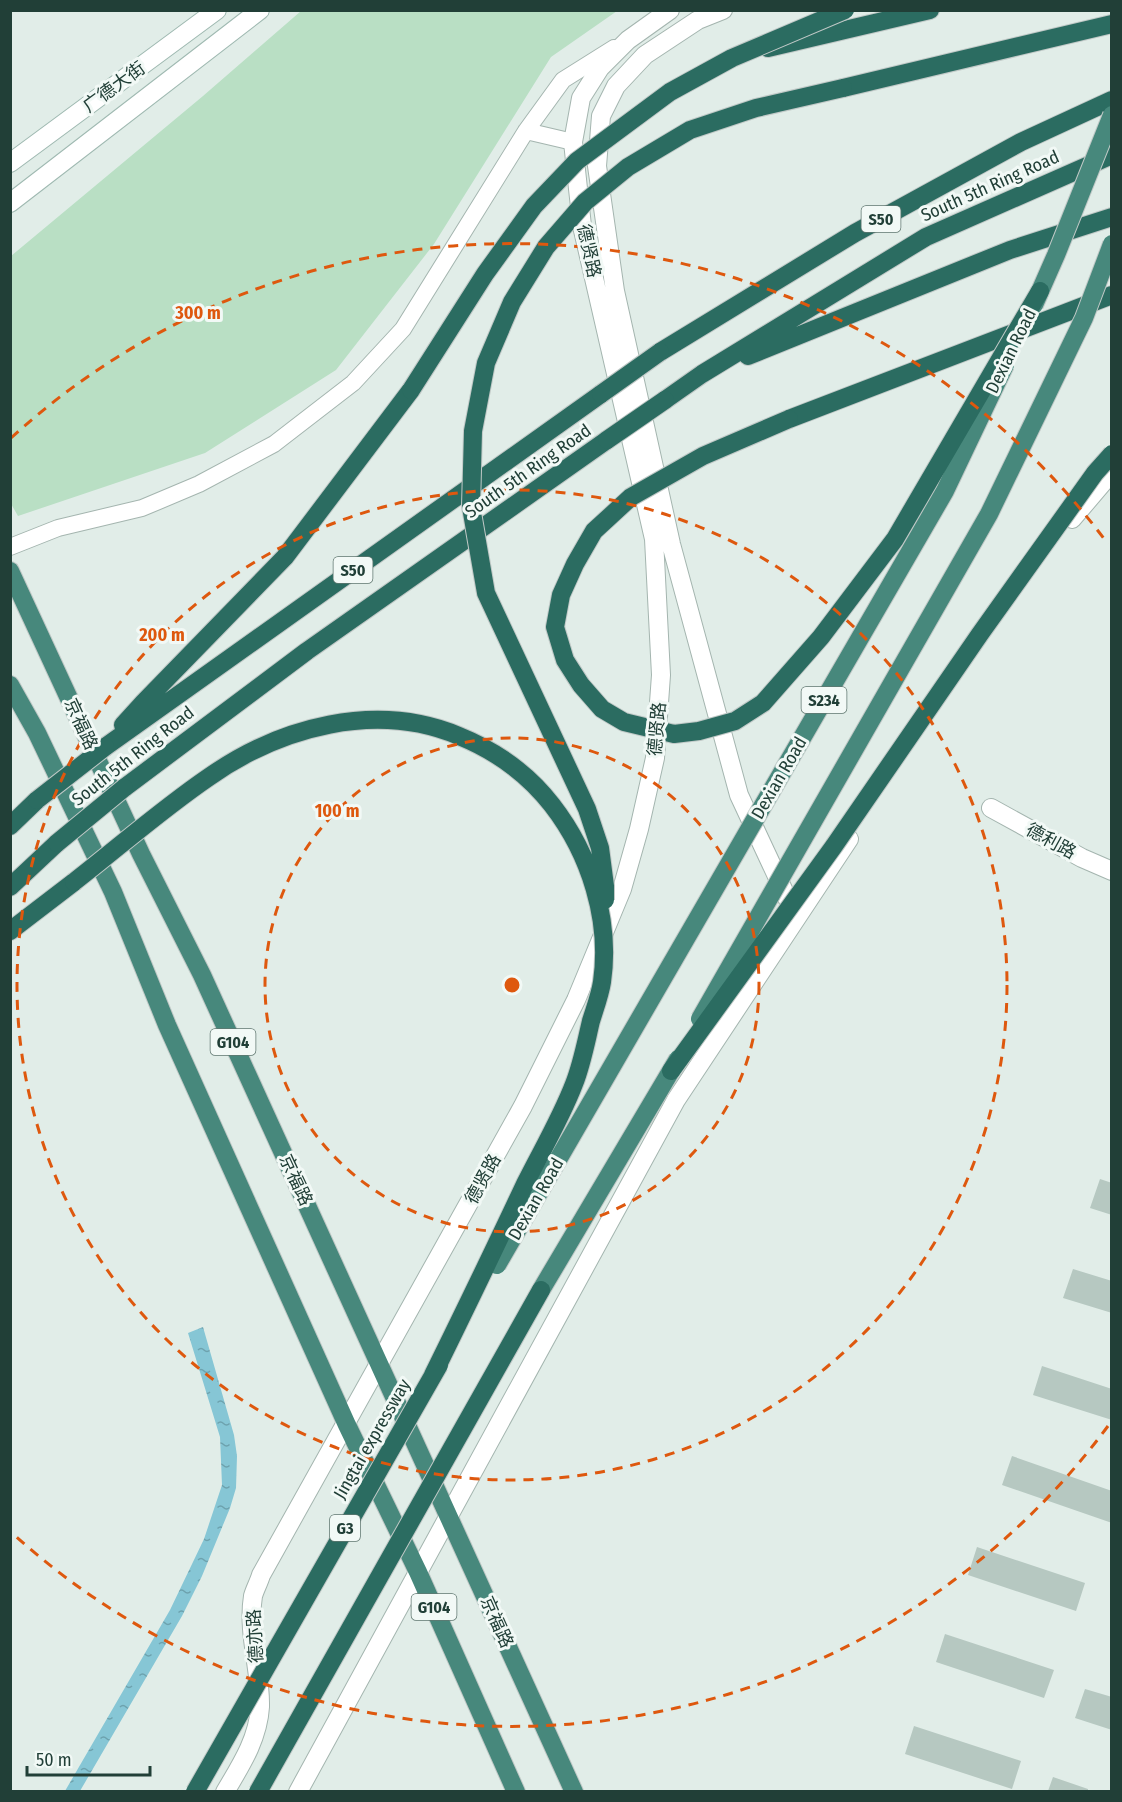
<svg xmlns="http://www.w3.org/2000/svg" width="1122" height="1802" font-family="'Fira Sans Condensed','Noto Sans SC',sans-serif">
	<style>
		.park { fill: #b9dfc4 }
		.water { fill: url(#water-ripples) }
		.building { fill: #b6c8c1 }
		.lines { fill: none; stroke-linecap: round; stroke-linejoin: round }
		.minor-casing { stroke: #a4b5af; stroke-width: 18 }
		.tertiary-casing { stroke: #a4b5af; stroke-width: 20 }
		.secondary-casing { stroke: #9fb9b1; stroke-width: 20 }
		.trunk-casing { stroke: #c1c9c7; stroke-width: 20 }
		.motorway-casing { stroke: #c1c9c7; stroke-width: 20 }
		.minor { stroke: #fff; stroke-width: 16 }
		.tertiary { stroke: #fff; stroke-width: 18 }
		.secondary { stroke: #fff; stroke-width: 18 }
		.trunk { stroke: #47887c; stroke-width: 18 }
		.motorway { stroke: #2b6c61; stroke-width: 18 }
		.trunk-bridge-casing { stroke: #c1c9c7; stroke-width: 20; stroke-linecap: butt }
		.motorway-bridge-casing { stroke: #c1c9c7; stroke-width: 20; stroke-linecap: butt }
		.trunk-bridge { stroke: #47887c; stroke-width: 18 }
		.motorway-bridge { stroke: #2b6c61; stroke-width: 18 }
		.ring { fill: none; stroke: #de580e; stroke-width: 3; stroke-dasharray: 10 8 }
		.labels { text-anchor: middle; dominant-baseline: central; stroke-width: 6; stroke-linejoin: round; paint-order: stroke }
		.shield { fill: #f2f9f6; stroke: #607770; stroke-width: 1.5 }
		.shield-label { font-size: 16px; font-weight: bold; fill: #213f37 }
		.street-label { font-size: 18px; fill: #213f37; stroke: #f2f9f6 }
		.centre { fill: #de580e; stroke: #f2f9f6; stroke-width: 3 }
		.ring-label { font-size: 18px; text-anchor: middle; font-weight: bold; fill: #de580e; stroke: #f2f9f6; stroke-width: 6; stroke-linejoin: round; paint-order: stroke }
	</style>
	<defs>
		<pattern id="water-ripples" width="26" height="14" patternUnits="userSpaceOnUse" patternTransform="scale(1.5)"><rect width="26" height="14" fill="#86c6d5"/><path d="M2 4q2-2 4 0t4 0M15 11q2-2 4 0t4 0" fill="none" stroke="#6da2ae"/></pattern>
	</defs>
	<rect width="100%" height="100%" fill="#e1ede8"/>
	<path class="park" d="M301,11H617L551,57L434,244L336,370L205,453L18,516L10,502L11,256L203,96Z"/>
	<path class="water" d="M203,1327L234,1435L237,1456L236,1488L230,1508L202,1576L182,1616L80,1791H65L170,1610L204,1539L222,1485L220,1437L188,1333Z"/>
	<path class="building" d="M1100,1179L1112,1183V1215L1090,1208Z
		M1073,1269L1112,1281V1313L1063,1298Z
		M1042,1366L1112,1389V1420L1033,1395Z
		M1012,1456L1112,1491V1523L1002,1485Z
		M977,1547L1085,1583L1076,1611L968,1575Z
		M945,1634L1054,1670L1044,1698L936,1662Z
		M1085,1689L1112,1697V1730L1075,1718Z
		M914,1726L1021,1761L1012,1789L905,1754Z
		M1053,1777L1088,1789V1791H1048Z"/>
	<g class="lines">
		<defs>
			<path id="minor" d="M526,131L573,142
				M10,547L58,528L142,508L199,484L274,444L353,383L403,329L526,131L563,80L614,48"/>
			<path id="tertiary" d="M723,10L698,20L645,55L616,86L601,116L597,166L615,291L671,544L739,795L796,917
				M1072,519L1112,472
				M991,808L1082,858L1112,871
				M225,1792C241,1765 258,1739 260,1707C261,1671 247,1633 253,1596C255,1589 259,1582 261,1575L523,1106L576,1000L622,889L639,829L655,758L661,675L654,539L582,226L573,142L581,98L600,68L628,40L670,10
				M298,1792L676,1100L849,839"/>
			<path id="secondary" d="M10,163L217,10
				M10,203L260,10"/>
			<path id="trunk" d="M10,571L141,854L202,975L574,1792
				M10,685L37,733L113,892L167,1025L347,1425L418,1572L516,1792"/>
			<path id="motorway" d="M768,48L930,10
				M843,88L1112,24
				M660,352L855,233L1021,142L1112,100
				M748,356L1010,250L1112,217
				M665,400L702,374L926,237L1112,155
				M789,419L1112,295
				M123,725L143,703L285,557L411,390
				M105,747L601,394
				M124,788L307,651L607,440
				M10,826L37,800
				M10,887L57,843
				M10,931L74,882"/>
		</defs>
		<use href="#minor" class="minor-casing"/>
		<use href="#tertiary" class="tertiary-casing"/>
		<use href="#secondary" class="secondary-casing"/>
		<use href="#trunk" class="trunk-casing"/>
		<use href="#motorway" class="motorway-casing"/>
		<use href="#minor" class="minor"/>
		<use href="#tertiary" class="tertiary"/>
		<use href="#secondary" class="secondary"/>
		<use href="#trunk" class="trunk"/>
		<use href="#motorway" class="motorway"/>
		<defs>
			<path id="trunk-bridge" d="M1034,305L1056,255L1112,115
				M700,1019L989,514L1084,318L1112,244
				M497,1265L945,491L1005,365
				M541,1290L678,1059"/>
			<path id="motorway-bridge" d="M411,390L485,274L534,206L577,161L670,92L732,58L845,10
				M601,394L660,352
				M789,419L703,456L631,497L594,531L575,564L561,595L555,627L565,660L581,685L602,709L624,722L674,734L699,731L735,721L763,703L821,637L895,539L1040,291
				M607,440L665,400
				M37,800L105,747
				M57,843L124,788
				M74,882C119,847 162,809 209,777C280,727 376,701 459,736C496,751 528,774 552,805C590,854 611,920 602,982C600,995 595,1008 591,1021C586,1042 582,1064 574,1084C561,1118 541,1152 525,1184C495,1248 464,1312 433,1375
				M605,900V886L600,848L587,809L486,593L471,507L473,431L486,363L512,302L546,247L585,202L628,167L690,130L756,108L843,88
				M671,1071L834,846L980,634L1095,473L1112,454
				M195,1792L439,1365
				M258,1792L541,1290"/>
		</defs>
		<use href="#trunk-bridge" class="trunk-bridge-casing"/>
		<use href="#motorway-bridge" class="motorway-bridge-casing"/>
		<use href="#trunk-bridge" class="trunk-bridge"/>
		<use href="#motorway-bridge" class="motorway-bridge"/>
	</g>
	<g class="ring">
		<circle cx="512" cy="985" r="247"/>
		<circle cx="512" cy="985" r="495"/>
		<path d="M1108 1426A742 742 0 0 1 11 1532M11 438A742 742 0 0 1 1108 544"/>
	</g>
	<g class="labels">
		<g class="shield">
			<rect x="861.5" y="206" width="39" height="26" rx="4.5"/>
			<rect x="333.5" y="557" width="39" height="26" rx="4.5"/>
			<rect x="801.5" y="687" width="45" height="26" rx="4.5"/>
			<rect x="210.5" y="1029" width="45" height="26" rx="4.5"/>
			<rect x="330" y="1515" width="30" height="26" rx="4.5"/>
			<rect x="411.5" y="1594" width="45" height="26" rx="4.5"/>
		</g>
		<g class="shield-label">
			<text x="881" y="219">S50</text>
			<text x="353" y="570">S50</text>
			<text x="824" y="700">S234</text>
			<text x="233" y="1042">G104</text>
			<text x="345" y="1528">G3</text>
			<text x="434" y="1607">G104</text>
		</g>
		<g class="street-label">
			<text transform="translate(114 87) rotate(-36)">广德大街</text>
			<text transform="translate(990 186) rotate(-24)">South 5th Ring Road</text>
			<text transform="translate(589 251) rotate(78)">德贤路</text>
			<text transform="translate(1011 351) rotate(-64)">Dexian Road</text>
			<text transform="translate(528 471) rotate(-35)">South 5th Ring Road</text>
			<text transform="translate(81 724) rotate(65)">京福路</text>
			<text transform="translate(657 729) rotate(-85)">德贤路</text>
			<text transform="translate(133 756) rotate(-38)">South 5th Ring Road</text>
			<text transform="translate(779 778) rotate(-60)">Dexian Road</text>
			<text transform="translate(1051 841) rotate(29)">德利路</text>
			<text transform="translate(483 1179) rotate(-61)">德贤路</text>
			<text transform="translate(296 1180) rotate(65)">京福路</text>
			<text transform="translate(536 1199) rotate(-60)">Dexian Road</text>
			<text transform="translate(372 1439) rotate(-60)">Jingtai expressway</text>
			<text transform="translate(497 1622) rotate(66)">京福路</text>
			<text transform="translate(255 1636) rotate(-93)">德亦路</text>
		</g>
	</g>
	<circle cx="512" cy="985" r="9" class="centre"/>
	<g class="ring-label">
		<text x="198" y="319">300 m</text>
		<text x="162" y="641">200 m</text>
		<text x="337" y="817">100 m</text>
	</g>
	<rect width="1122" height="1802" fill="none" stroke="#213f37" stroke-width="24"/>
	<path d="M27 1766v9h123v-9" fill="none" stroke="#213f37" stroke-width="3"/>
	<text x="36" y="1766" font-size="18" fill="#213f37" stroke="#f2f9f6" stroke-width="4.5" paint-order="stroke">50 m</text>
</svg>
